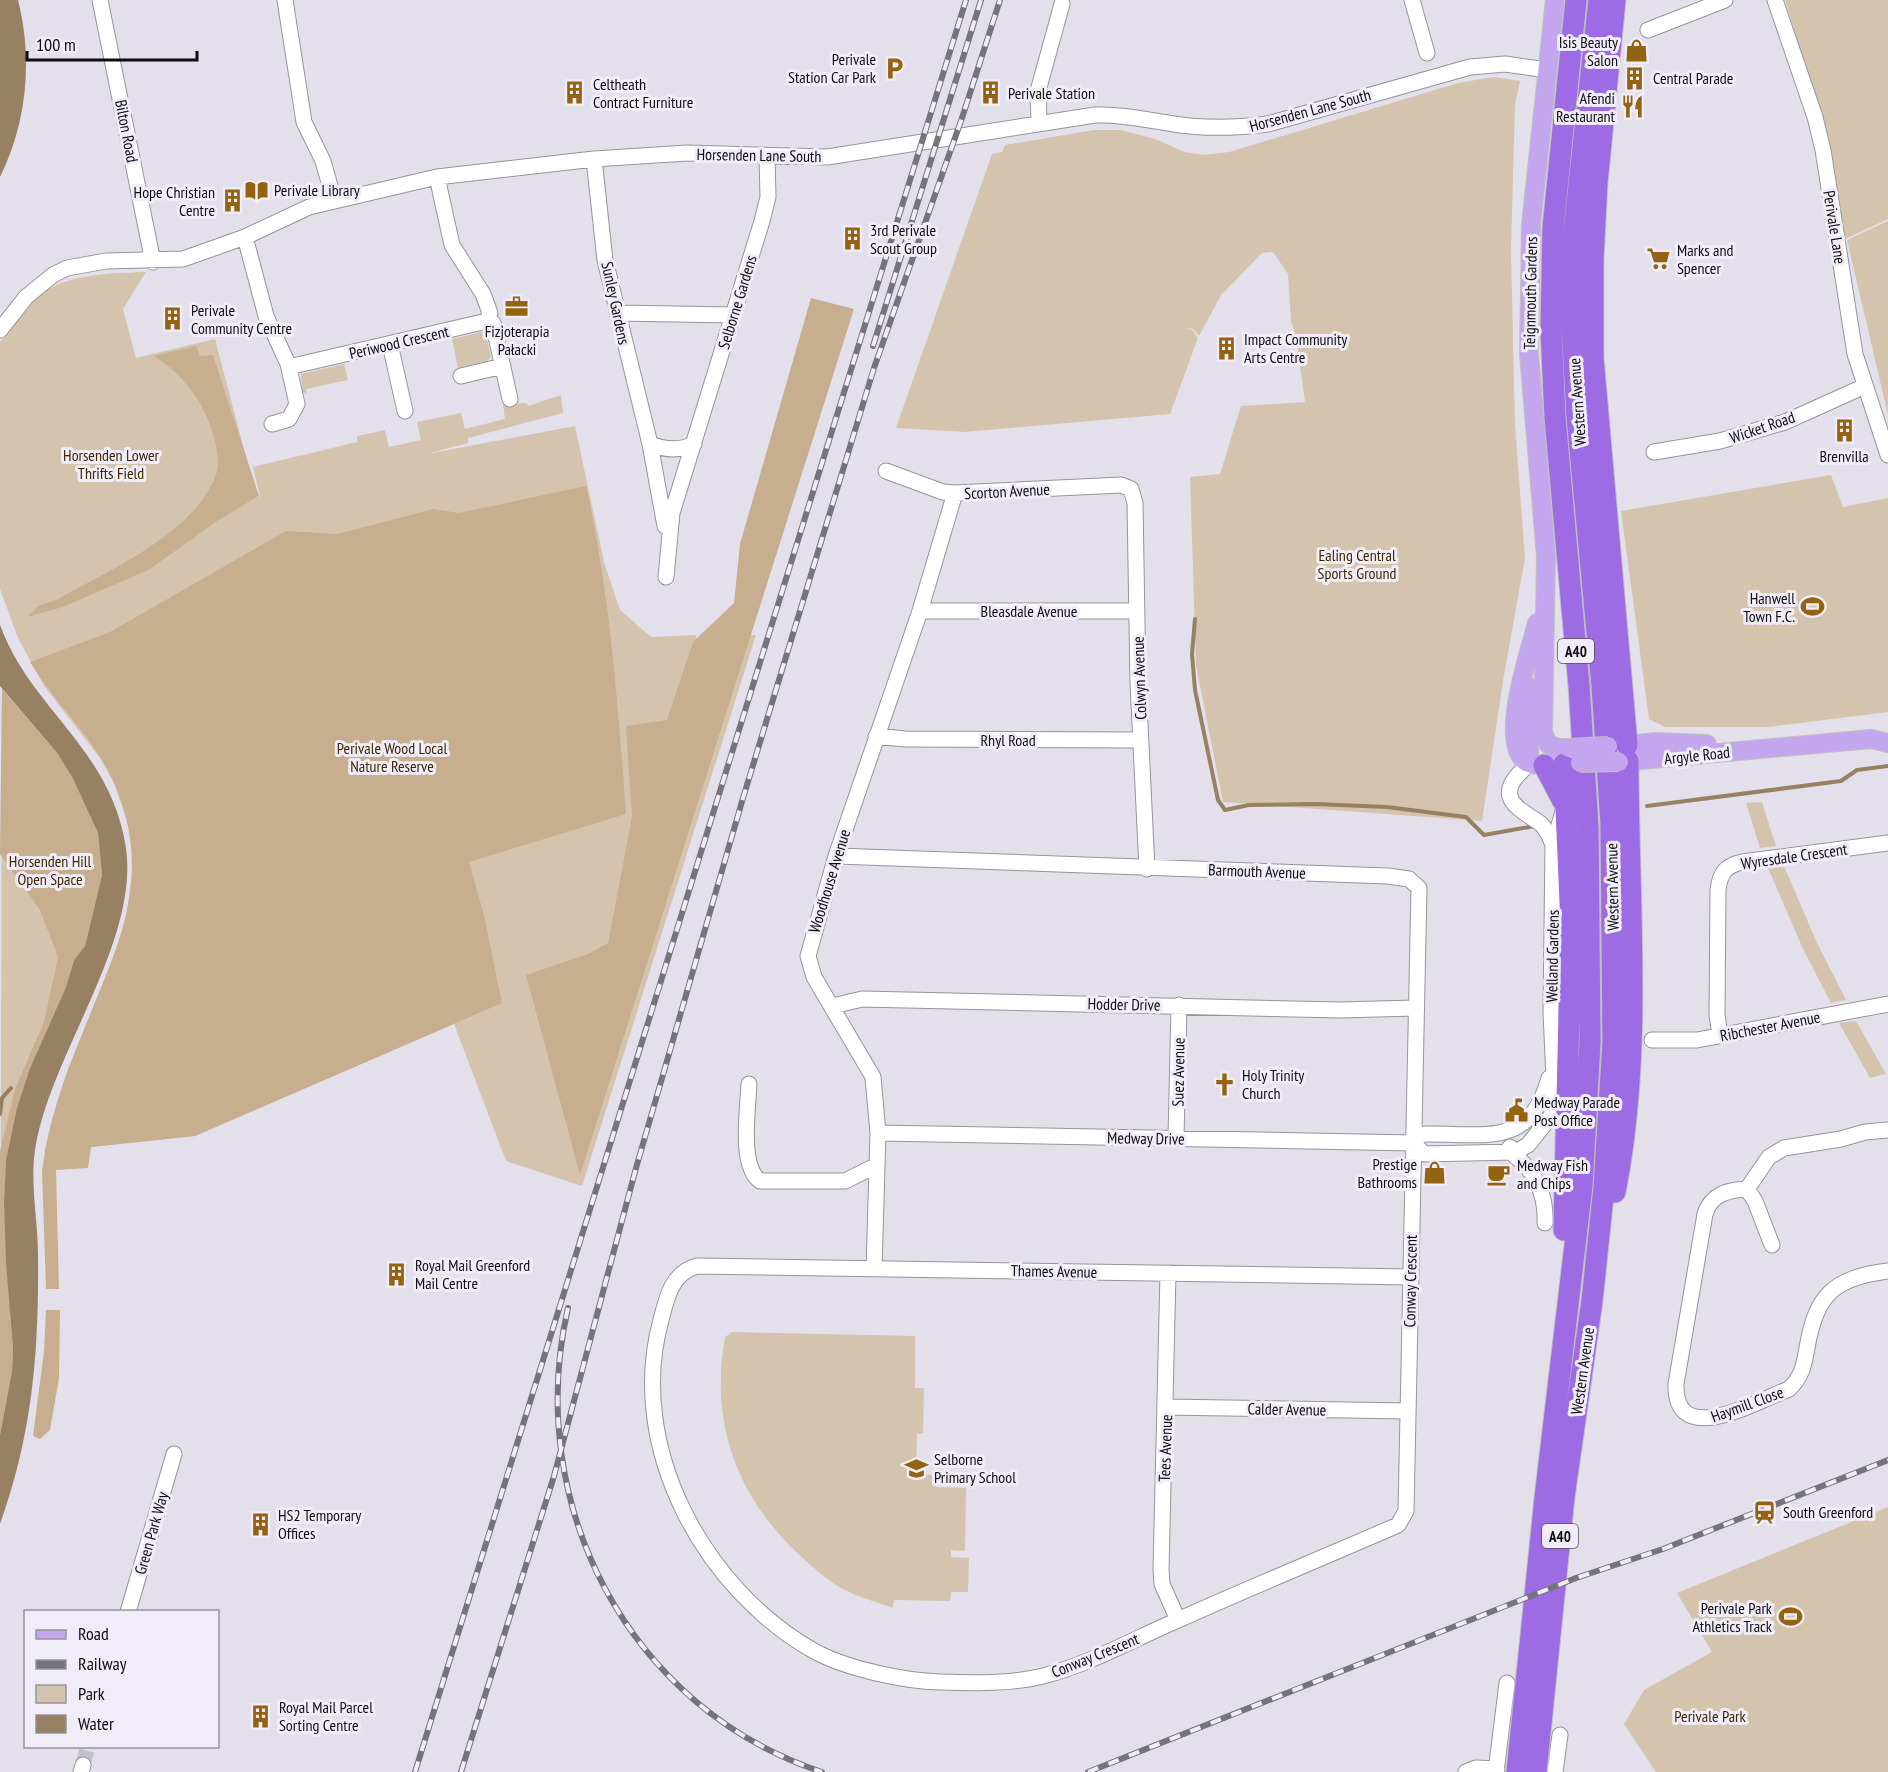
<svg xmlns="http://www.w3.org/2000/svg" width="1888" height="1772" font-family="'PT Sans Narrow',sans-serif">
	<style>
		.green { fill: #d4c4ae }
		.forest { fill: #c6ae8f }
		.water { fill: #988163 }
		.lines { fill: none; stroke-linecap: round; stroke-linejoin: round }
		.stream { stroke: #988163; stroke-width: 4 }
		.minor-tunnel { stroke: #c3c0ca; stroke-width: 15; stroke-dasharray: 15 8; stroke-linecap: butt }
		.minor-casing { stroke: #96939d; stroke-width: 17 }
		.major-casing { stroke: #c0c0c1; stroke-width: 20 }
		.highway-casing { stroke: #c0c0c1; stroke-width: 23 }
		.minor { stroke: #fff; stroke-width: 15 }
		.major { stroke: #c4a6ee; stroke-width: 18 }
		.highway { stroke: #9d6be3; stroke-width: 21 }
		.rail-casing { stroke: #76747b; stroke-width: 6 }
		.rail { stroke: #f1edf8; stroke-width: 4; stroke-dasharray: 11; stroke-linecap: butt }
		.major-bridge-casing { stroke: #c0c0c1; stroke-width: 20; stroke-linecap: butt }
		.major-bridge { stroke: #c4a6ee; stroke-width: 18 }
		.labels { text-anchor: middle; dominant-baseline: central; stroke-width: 6; stroke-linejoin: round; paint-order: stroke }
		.shield { fill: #f1edf8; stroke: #525056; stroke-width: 1.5 }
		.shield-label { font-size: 15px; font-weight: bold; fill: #0e0c10 }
		.poi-label { font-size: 16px; fill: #0e0c10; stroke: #f1edf8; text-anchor: start }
		.street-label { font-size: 16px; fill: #0e0c10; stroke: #f1edf8 }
		.park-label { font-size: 16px; fill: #3f2700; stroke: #f1edf8 }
	</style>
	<rect width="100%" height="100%" fill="#e3e0eb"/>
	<path class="green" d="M1785,0H1888V219L1843,240L1807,72Z
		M1494,77L1520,81L1515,104L1511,250L1515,426L1525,558L1503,681L1482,821L1223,802L1196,665L1190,477L1220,474L1241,406L1305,402L1296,337L1291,321L1288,274L1273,252L1262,253L1221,295L1199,336L1193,329L1182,327L1192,330L1198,338L1170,414L965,432L896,428L992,154L1002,152L1005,145L1094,130H1121L1155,139L1185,152L1204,155L1229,152L1458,83Z
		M1888,221V415L1847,240Z
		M146,272L123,309L136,358L215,339L255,491L234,510L260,496L253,467L357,442V436L385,430L389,447L421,440L417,422L461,413L465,429L505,419L503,404L527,403L528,406L561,395L563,413L468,438V443L427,454L575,426L604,562L620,610L651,637L696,635V638L756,635L582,1186L506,1161L454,1024L195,1136L44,1152L66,1075L125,927L133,866L131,833L114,783L99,757L44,686L18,638L0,589V342C8,332 12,320 21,311C56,273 98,274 146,272Z
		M481,332L486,335L491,357L487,361L458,368L452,339Z
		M344,364L348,380L306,389L307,394L302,392L301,374Z
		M1831,475L1843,507L1888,498V712L1768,727H1665L1649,719L1621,511Z
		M2,689L101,851L30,1068L0,1435Z
		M1762,802L1776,846L1760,848L1746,803Z
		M1784,866L1817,943L1846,1000L1831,1003L1803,949L1768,868Z
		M1856,1021L1886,1074L1870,1078L1839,1023Z
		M732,1332L915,1336V1388H924L923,1433L917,1434L916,1472L935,1476L936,1487L966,1488L965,1551L951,1550V1557L969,1558L968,1592H951L950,1601L894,1600L893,1608C877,1602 860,1598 845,1590C831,1583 817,1571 805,1560C738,1501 709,1424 725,1337Z
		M1888,1507V1772H1656L1624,1724L1644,1690L1712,1652L1677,1593Z"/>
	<path class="forest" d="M811,298L854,309L580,1175L526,975L588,954L608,943L632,817L626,726L667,720L693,642L734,603L740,544Z
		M196,346L200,356L213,355L259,496L217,521L150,569L63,607L27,617L40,605L56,600C109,570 194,534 216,475C222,461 214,436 209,422C197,393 180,373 154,356Z
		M586,486C610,594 618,704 626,814L469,862L484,915L502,1003L195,1136L91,1147L88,1168L56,1170L59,1289H46L42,1171C48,1123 64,1077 83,1032C118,946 154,878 115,785C96,739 55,704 30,662L110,632L286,531L338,534L433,509L459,513Z
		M2,689L58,754L73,779L98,833L102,875L85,946L74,960L66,987L30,1068L17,1108L6,1160L4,1203L6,1263L13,1349L12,1371L0,1435V1152L15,1089L44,1022L58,957L40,910L0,854Z
		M46,1310H60L59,1378L50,1430L40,1439L33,1436L44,1351Z"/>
	<path class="water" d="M0,0H18C33,59 27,123 0,177Z
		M0,625C31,710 111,748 126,848C139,941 53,1051 36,1144C29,1180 38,1218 38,1254C39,1351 33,1432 0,1524V1435L12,1371L13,1349L6,1263L4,1203L6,1160L17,1108L30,1068L66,987L74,960L85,946L102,875L98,833L73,779L58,754L0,686Z"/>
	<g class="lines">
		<path class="stream" d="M1195,619L1192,654L1195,690L1218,800L1225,810L1249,805L1315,804L1387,807L1466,817L1484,835L1535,826
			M1647,806L1841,781L1857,770L1888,766
			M0,1114L2,1098L11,1088"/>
		<path class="minor-tunnel" d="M83,1765L88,1746"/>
		<defs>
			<path id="minor" d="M100,0L153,262
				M285,0L304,122L323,161L334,200
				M1412,0L1427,53
				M1775,0L1815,117L1823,150L1855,354L1888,455
				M1648,30L1725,0
				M1039,123L1038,91L1062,4
				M594,159L605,260L650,444L665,526
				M245,237L266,316L288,364L293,366L487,321L490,313L483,294L452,245L437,177
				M617,313L733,315
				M489,320L493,323L510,399
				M0,330L26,297L53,275L67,268L106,261L183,259L245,237L309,207L437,177L594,159L687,153L827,157L1095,115C1122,114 1147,120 1174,124C1205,129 1237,128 1268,124L1470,67L1505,64L1547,70
				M390,344L405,411
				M461,376L503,366
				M272,424L289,419L297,404L288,364
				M650,444C665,450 680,451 694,444
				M1654,452L1720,441L1785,422L1865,386
				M886,471L943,492L955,493L1121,485L1131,489L1135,503L1138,683L1147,869
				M666,577L672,513L762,221L768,197L767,157
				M920,611H1137
				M876,736L905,739L1140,740
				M1529,763C1525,769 1520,772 1516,777C1496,802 1527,813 1541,824C1547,830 1550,837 1553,845
				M836,856L1388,876L1409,879L1419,888L1406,1511L1398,1525C1325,1557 1251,1587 1178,1620C1134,1639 1090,1664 1043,1676C1012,1684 973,1683 940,1682C904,1681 847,1669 814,1651C704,1589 626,1447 661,1320C667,1296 672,1273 697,1266L1411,1277
				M833,1006L862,999L1340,1010L1416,1008
				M1720,1035L1717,1015L1718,890C1720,873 1725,866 1742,862L1888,843
				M1652,1040H1697L1888,1004
				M749,1084C748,1109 739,1166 760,1181H845L877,1165
				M1888,1130L1865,1132L1841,1139L1784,1148L1769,1157L1747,1189C1728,1190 1711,1194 1705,1214L1676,1384C1674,1450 1757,1401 1789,1389C1802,1377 1804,1365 1807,1348C1816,1294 1834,1278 1888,1271
				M878,1133L1414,1143
				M1176,1138L1179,1005
				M1414,1143L1424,1154L1515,1152L1528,1145L1551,1116L1555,1099L1551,1013L1553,845L1563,812
				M1414,1143L1418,1136L1425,1134C1485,1133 1530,1149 1549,1078
				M1510,1147C1511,1154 1515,1156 1521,1161C1539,1178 1546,1198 1545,1223
				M1747,1189L1755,1201L1772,1245
				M874,1269L878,1133L873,1077L814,977L808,956L836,856L920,611L955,493
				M1168,1273L1161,1570L1162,1584L1178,1620
				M1167,1407L1408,1411
				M128,1612L174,1454
				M81,1772L83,1765
				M1466,1772L1476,1768L1497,1769
				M1496,1772L1507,1683
				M1555,1772L1560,1735"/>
			<path id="major" d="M1555,0L1531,225L1529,354L1546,556L1543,732L1548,744L1557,748H1569
				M1537,623C1530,651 1499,740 1525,761C1533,767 1546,765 1556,764
				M1615,746L1656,742L1707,744
				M1619,762L1871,739L1888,743
				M1529,763V722L1534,688"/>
			<path id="highway" d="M1615,0L1597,183L1593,259V358L1627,745
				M1544,765L1563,801
				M1615,1192C1643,1050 1628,905 1628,761
				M1564,1230L1571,924L1564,764
				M1517,1772L1545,1498L1582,1186L1590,1042L1588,827L1579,686L1555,417L1551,330L1553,228L1576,0
				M1536,1772L1564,1497L1592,1301L1604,1187L1613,1043L1611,824L1602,685L1577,417L1572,327L1574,231L1599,0"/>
		</defs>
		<use href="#minor" class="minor-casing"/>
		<use href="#major" class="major-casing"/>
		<use href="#highway" class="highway-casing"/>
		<use href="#minor" class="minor"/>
		<use href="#major" class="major"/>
		<use href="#highway" class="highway"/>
		<defs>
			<path id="rail" d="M873,346L981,0
				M568,1308C523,1503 628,1708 822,1772
				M415,1772L966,0
				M461,1772L554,1476L636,1168L743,798L874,368L962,118L1000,0
				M1088,1772L1576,1578L1663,1549L1888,1460"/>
		</defs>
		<use href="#rail" class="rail-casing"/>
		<use href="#rail" class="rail"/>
		<defs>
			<path id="major-bridge" d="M1569,748L1608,746
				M1580,763L1619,762"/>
		</defs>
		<use href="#major-bridge" class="major-bridge-casing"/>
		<use href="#major-bridge" class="major-bridge"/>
	</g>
	<defs>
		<symbol id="shop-bare" viewBox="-9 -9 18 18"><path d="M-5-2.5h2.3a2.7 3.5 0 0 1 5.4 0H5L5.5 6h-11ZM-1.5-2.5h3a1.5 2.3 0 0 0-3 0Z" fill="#936311" stroke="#f1edf8" stroke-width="2.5" paint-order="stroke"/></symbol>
		<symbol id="parking-bare" viewBox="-9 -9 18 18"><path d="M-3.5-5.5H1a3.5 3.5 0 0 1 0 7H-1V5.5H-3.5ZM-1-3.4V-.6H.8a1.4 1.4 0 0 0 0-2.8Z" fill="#936311" stroke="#f1edf8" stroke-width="2.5" paint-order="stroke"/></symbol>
		<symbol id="building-bare" viewBox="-9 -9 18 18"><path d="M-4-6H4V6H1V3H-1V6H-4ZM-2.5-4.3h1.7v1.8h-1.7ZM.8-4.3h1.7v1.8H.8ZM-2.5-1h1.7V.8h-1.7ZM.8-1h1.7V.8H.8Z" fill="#936311" stroke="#f1edf8" stroke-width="2.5" paint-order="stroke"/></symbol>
		<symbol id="restaurant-bare" viewBox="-9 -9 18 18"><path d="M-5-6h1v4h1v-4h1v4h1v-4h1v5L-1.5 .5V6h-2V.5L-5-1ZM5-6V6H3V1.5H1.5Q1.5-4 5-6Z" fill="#936311" stroke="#f1edf8" stroke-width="2.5" paint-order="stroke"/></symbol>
		<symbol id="library-bare" viewBox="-9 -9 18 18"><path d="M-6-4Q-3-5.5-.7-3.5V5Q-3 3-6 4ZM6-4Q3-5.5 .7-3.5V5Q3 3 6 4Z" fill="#936311" stroke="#f1edf8" stroke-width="2.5" paint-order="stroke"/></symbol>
		<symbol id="supermarket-bare" viewBox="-9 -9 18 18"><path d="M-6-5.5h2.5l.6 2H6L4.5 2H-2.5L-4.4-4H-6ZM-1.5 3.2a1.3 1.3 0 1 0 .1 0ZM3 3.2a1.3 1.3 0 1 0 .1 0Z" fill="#936311" stroke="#f1edf8" stroke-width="2.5" paint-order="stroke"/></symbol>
		<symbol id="office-bare" viewBox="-9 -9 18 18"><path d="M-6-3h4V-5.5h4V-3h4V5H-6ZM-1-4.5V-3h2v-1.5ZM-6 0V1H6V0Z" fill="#936311" stroke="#f1edf8" stroke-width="2.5" paint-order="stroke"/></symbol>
		<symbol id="stadium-bare" viewBox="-9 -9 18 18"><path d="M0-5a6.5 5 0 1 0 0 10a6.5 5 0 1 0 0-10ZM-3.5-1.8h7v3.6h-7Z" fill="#936311" stroke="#f1edf8" stroke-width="2.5" paint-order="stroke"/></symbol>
		<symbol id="church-bare" viewBox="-9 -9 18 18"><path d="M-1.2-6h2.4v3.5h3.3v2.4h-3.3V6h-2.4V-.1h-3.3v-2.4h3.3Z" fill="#936311" stroke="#f1edf8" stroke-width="2.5" paint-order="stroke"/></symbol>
		<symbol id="civic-bare" viewBox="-9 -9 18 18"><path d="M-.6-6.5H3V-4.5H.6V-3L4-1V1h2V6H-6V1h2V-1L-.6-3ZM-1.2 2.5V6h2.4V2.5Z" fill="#936311" stroke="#f1edf8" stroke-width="2.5" paint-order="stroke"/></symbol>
		<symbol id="cafe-bare" viewBox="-9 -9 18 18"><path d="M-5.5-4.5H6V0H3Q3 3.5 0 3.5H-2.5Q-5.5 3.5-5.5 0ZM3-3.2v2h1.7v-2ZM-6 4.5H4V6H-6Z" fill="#936311" stroke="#f1edf8" stroke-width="2.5" paint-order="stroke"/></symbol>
		<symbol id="school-bare" viewBox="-9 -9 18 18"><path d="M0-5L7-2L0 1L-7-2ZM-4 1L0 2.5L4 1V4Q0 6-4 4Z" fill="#936311" stroke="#f1edf8" stroke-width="2.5" paint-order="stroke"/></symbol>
		<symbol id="station-bare" viewBox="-9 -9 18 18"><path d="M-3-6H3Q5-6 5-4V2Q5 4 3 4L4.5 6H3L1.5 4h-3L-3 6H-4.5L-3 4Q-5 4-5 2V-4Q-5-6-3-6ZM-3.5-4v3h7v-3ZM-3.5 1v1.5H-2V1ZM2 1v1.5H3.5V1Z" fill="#936311" stroke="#f1edf8" stroke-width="2.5" paint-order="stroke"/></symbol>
	</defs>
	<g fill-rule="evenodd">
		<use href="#shop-bare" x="1620" y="34" width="33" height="33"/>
		<use href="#parking-bare" x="878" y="52" width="33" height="33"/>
		<use href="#building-bare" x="1618" y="62" width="33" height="33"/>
		<use href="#building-bare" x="558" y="76" width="33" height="33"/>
		<use href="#building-bare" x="974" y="76" width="33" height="33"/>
		<use href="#restaurant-bare" x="1616" y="90" width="33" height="33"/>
		<use href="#library-bare" x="240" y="174" width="33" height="33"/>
		<use href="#building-bare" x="216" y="184" width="33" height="33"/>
		<use href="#building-bare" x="836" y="222" width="33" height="33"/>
		<use href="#supermarket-bare" x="1642" y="242" width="33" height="33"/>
		<use href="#office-bare" x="500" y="290" width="33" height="33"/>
		<use href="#building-bare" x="156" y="302" width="33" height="33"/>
		<use href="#building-bare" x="1210" y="332" width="33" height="33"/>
		<use href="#building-bare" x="1828" y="414" width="33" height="33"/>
		<use href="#stadium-bare" x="1796" y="590" width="33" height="33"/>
		<use href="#church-bare" x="1208" y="1068" width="33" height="33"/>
		<use href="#civic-bare" x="1500" y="1094" width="33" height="33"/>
		<use href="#shop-bare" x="1418" y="1156" width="33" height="33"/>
		<use href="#cafe-bare" x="1482" y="1158" width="33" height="33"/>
		<use href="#building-bare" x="380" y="1258" width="33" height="33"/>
		<use href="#school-bare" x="900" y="1452" width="33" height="33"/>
		<use href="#station-bare" x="1748" y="1496" width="33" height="33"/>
		<use href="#building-bare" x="244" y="1508" width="33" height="33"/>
		<use href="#stadium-bare" x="1774" y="1600" width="33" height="33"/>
		<use href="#building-bare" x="244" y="1700" width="33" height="33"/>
	</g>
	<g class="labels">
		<g class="shield">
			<rect x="1558" y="639" width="36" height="24" rx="4.5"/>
			<rect x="1542" y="1524" width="36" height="24" rx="4.5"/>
		</g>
		<g class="shield-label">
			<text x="1576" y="651">A40</text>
			<text x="1560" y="1536">A40</text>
		</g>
		<g class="poi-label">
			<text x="1618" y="42" text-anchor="end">Isis Beauty<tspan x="1618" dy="18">Salon</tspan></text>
			<text x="876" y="59" text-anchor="end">Perivale<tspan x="876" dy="18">Station Car Park</tspan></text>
			<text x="1653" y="78">Central Parade</text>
			<text x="593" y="84">Celtheath<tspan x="593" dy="18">Contract Furniture</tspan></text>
			<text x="1008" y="93">Perivale Station</text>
			<text x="1615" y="98" text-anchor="end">Afendi<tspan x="1615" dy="18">Restaurant</tspan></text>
			<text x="274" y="190">Perivale Library</text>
			<text x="215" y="192" text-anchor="end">Hope Christian<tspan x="215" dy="18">Centre</tspan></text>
			<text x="870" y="230">3rd Perivale<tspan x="870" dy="18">Scout Group</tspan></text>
			<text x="1677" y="250">Marks and<tspan x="1677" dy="18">Spencer</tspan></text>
			<text x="191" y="310">Perivale<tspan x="191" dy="18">Community Centre</tspan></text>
			<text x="517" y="331" text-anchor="middle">Fizjoterapia<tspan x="517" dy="18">Pałacki</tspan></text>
			<text x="1244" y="339">Impact Community<tspan x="1244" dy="18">Arts Centre</tspan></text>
			<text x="1844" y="456" text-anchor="middle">Brenvilla</text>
			<text x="1795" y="598" text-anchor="end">Hanwell<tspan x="1795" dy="18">Town F.C.</tspan></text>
			<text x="1242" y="1075">Holy Trinity<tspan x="1242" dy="18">Church</tspan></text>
			<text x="1534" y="1102">Medway Parade<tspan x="1534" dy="18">Post Office</tspan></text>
			<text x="1417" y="1164" text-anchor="end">Prestige<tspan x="1417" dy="18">Bathrooms</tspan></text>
			<text x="1517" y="1165">Medway Fish<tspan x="1517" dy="18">and Chips</tspan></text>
			<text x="415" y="1265">Royal Mail Greenford<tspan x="415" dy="18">Mail Centre</tspan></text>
			<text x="934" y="1459">Selborne<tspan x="934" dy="18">Primary School</tspan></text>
			<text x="1783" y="1512">South Greenford</text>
			<text x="278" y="1515">HS2 Temporary<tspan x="278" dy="18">Offices</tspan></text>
			<text x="1772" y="1608" text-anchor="end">Perivale Park<tspan x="1772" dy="18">Athletics Track</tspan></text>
			<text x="279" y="1707">Royal Mail Parcel<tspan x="279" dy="18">Sorting Centre</tspan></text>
		</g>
		<g class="street-label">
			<text transform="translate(1310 110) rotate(-15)">Horsenden Lane South</text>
			<text transform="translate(127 131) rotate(79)">Bilton Road</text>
			<text transform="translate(759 155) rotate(1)">Horsenden Lane South</text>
			<text transform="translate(1835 227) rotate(81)">Perivale Lane</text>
			<text transform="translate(1530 293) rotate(-89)">Teignmouth Gardens</text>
			<text transform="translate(737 302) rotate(-73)">Selborne Gardens</text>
			<text transform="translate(616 303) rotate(78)">Sunley Gardens</text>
			<text transform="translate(399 342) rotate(-13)">Periwood Crescent</text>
			<text transform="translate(1577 402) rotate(-94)">Western Avenue</text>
			<text transform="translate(1762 427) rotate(-19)">Wicket Road</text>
			<text transform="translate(1007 491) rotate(-3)">Scorton Avenue</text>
			<text x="1029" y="611">Bleasdale Avenue</text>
			<text transform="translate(1139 678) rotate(-92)">Colwyn Avenue</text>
			<text x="1008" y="740">Rhyl Road</text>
			<text transform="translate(1697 755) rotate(-6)">Argyle Road</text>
			<text transform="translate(1794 856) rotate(-8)">Wyresdale Crescent</text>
			<text transform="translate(1257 871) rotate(2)">Barmouth Avenue</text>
			<text transform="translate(829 881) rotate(-73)">Woodhouse Avenue</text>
			<text transform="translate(1612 887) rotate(-91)">Western Avenue</text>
			<text transform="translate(1552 956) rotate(-89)">Welland Gardens</text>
			<text transform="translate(1124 1004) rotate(1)">Hodder Drive</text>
			<text transform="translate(1770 1026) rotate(-11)">Ribchester Avenue</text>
			<text transform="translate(1178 1072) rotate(-89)">Suez Avenue</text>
			<text transform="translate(1146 1138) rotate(1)">Medway Drive</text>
			<text transform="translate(1054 1271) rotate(1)">Thames Avenue</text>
			<text transform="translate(1410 1281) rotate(-89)">Conway Crescent</text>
			<text transform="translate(1582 1371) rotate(-82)">Western Avenue</text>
			<text transform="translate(1747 1404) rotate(-20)">Haymill Close</text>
			<text transform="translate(1287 1409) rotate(1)">Calder Avenue</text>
			<text transform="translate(1165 1448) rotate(-88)">Tees Avenue</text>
			<text transform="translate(151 1533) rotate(-74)">Green Park Way</text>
			<text transform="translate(1095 1655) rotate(-22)">Conway Crescent</text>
		</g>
		<g class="park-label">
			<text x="111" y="455">Horsenden Lower<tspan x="111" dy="18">Thrifts Field</tspan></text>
			<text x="1357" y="555">Ealing Central<tspan x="1357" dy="18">Sports Ground</tspan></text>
			<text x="392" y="748">Perivale Wood Local<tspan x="392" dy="18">Nature Reserve</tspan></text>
			<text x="50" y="861">Horsenden Hill<tspan x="50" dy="18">Open Space</tspan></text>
			<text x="1710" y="1716">Perivale Park</text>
		</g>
	</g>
	<rect x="24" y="1610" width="195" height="138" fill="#f1edf8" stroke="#96939b" stroke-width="1.5"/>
	<rect x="36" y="1630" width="30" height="9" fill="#c4a6ee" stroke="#96939b" stroke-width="1.5"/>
	<text x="78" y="1640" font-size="18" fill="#0e0c10">Road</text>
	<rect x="36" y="1660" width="30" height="9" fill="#76747b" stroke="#96939b" stroke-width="1.5"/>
	<text x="78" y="1670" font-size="18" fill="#0e0c10">Railway</text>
	<rect x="36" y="1685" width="30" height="18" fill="#d4c4ae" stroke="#96939b" stroke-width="1.5"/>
	<text x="78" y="1700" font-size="18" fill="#0e0c10">Park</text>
	<rect x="36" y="1715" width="30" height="18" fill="#988163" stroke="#96939b" stroke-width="1.5"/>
	<text x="78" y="1730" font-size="18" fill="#0e0c10">Water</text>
	<path d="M27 51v9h170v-9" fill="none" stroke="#0e0c10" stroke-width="3"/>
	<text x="36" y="51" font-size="18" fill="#0e0c10" stroke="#f1edf8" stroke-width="4.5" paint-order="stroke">100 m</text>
</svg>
